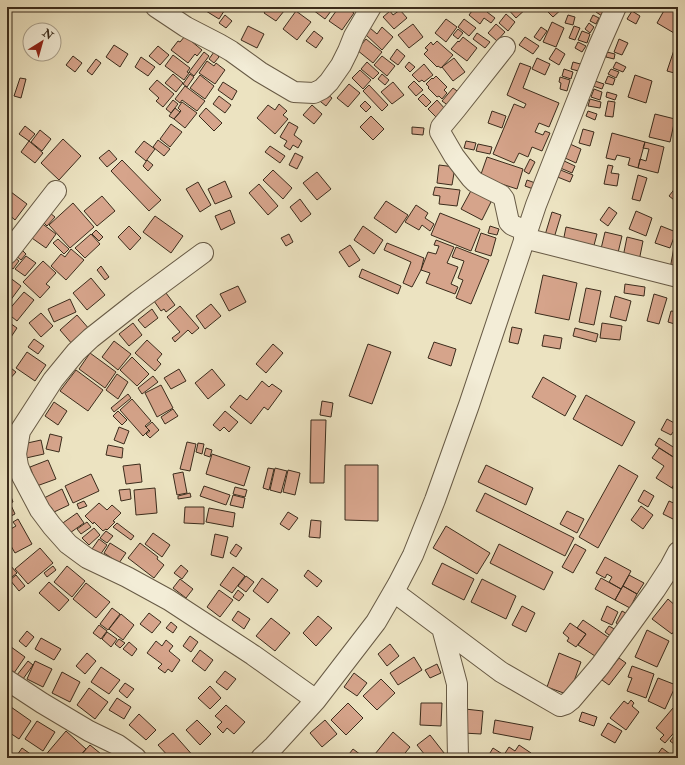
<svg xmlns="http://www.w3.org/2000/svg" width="685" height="765" font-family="'IM FELL Double Pica',serif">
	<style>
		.building { fill: #d6a48b; stroke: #3b2c1c }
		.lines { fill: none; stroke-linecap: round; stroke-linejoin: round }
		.minor-casing { stroke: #675a45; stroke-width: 22 }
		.minor { stroke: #f3edd7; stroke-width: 20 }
	</style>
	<rect width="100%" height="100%" fill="#ece3c1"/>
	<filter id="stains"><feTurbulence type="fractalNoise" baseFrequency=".005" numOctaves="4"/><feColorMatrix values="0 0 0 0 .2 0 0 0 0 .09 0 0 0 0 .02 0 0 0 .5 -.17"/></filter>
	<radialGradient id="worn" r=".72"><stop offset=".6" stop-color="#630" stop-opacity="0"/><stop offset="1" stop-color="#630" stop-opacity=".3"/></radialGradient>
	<path class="building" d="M209,7H225L226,8L219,19L206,11Z
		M269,7H278L284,11L276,21L264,13Z
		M309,7H334L325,19Z
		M339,7H346L354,13L342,30L329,21Z
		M475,7H487L489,9L487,12L495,18L491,23L484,18L480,24L469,15Z
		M506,7H528L516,18Z
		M545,7H564L553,17L544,8Z
		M599,7H602L606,9L602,16L596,12Z
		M666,7H671L678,11V26L674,33L657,23Z
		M400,10L407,18L394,29L383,17L390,11L393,15Z
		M296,11L311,22L297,40L283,29Z
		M632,11L640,16L636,24L627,19Z
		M506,14L515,22L508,31L499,23Z
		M225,15L232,21L226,28L219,23Z
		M568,15L575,17L573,25L565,23Z
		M593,15L599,18L596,24L590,21Z
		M446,19L457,27L446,42L435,33Z
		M464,19L476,28L469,36L458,27Z
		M552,22L564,28L556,47L543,42Z
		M589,23L594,27L590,33L585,29Z
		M413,24L423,37L409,48L398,35Z
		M496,24L505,32L497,41L488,33Z
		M248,26L264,34L257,48L241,40Z
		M574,26L580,28L575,40L569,38Z
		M382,27L393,37L382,50L365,34L370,28L377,34Z
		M541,27L547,31L540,41L534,37Z
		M458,29L463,33L458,39L453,35Z
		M314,31L323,38L316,48L306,41Z
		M582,31L590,34L587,43L578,40Z
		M477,33L490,42L485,48L473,39Z
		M185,36L202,50L197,56L195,54L188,63L171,50L178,41L180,42Z
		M463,37L477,48L467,61L451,49L458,41L459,42Z
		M525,37L539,46L533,54L519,45Z
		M366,39L382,52L373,63L357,50Z
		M619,39L628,43L622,55L614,52Z
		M437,41L453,55L441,68L438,66L437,67L424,54L428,50L425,48L431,42L433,45Z
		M677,41H678V74L667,71Z
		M578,42L586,46L582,52L575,48Z
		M114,45L128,54L120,67L106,57Z
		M158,46L169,55L160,65L149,56Z
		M556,48L565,54L559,65L549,59Z
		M397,49L405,56L398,65L390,59Z
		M204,52L209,56L194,76L189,72Z
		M214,52L219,57L214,63L209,59Z
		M607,52L615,54L614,59L606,57Z
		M173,55L190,68L187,72L189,73L184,80L165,66Z
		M73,56L82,63L75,72L66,65Z
		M382,56L395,66L387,76L374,65Z
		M141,57L155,67L148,76L135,67Z
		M454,58L465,72L453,81L442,67Z
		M537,58L550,64L545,75L532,69Z
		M96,59L101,63L92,75L87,71Z
		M207,61L214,66L216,63L225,70L215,84L199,73Z
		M367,62L379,73L373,79L361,69Z
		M409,62L415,67L410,72L405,67Z
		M573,62L584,65L582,72L571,69Z
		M616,62L626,67L623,72L613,68Z
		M520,63L531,67L523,88L559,103L549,127L539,123L535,132L543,135L545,131L550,133L542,151L532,147L528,157L519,153L514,163L493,154L514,104L524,108L526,104L507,95Z
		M424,64L433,75L424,82L422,80L419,82L412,75Z
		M564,69L573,72L571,79L562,76Z
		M611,69L619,72L616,78L608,74Z
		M360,70L371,80L363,89L352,78Z
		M173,74L183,83L176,92L165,83Z
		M190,74L194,77L187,87L183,84Z
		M382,74L389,80L385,85L378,79Z
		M200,75L214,86L205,99L190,88Z
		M635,75L652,81L646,103L628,97Z
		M436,76L447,87L444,90L447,93L442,99L439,96L437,97L428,88L429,87L426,84L432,78L433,79Z
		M608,76L615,79L613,85L605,83Z
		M560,77L570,80L567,91L560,89L561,83L559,82Z
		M20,78L26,79L21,98L14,96Z
		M157,80L174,94L163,107L156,101L159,98L149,89Z
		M414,81L423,90L416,96L408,87Z
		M595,81L604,84L602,89L593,86Z
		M223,82L237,91L232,100L218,90Z
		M393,82L404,95L392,104L381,92Z
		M349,84L360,93L348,107L337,98Z
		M369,85L388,105L382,111L363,91Z
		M185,86L205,101L197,111L182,100L180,103L175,99Z
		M453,88L460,93L449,106L442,101Z
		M594,89L602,92L600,100L591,97Z
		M322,90L332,98L326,106L316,98Z
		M607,92L617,95L615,100L606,97Z
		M423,94L431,102L426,107L418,99Z
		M219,96L231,105L225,113L213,104Z
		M590,99L601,102L600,108L588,106Z
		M173,100L178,104L171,113L166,109Z
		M437,100L446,110L437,118L428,109Z
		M365,101L371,107L366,112L360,106Z
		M608,101L615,102L613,117L605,116Z
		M182,102L197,113L185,128L174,119L181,111L178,108Z
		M279,104L287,111L283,115L288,119L275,134L257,118L268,105L275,110Z
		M312,105L322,114L314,124L303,115Z
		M175,108L180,112L174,119L169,116Z
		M206,108L222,123L214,131L199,116Z
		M492,111L506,116L502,128L488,123Z
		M588,111L597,114L595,120L586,116Z
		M655,114L675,119L670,142L649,137Z
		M371,116L384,129L373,140L360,127Z
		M289,122L298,127L294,135L302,141L298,148L293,145L290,150L284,146L287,141L280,137Z
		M171,124L182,132L170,147L160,139Z
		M25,126L35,134L29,141L19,134Z
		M412,127L424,128L423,135L412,134Z
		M583,129L594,132L590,146L579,143Z
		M40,130L51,139L42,151L31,142Z
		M612,133L645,142L638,168L628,165L630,158L617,155L615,160L606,158Z
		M63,139L81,156L59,180L41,163Z
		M158,140L170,149L164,156L153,147Z
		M29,141L43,153L35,163L21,152Z
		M144,141L155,149L146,161L135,152Z
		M466,141L476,143L474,150L464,148Z
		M645,142L664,147L658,173L638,168L640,159L646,161L649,149L643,148Z
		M478,144L492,147L490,154L476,151Z
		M570,144L581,149L576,163L565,158Z
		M270,146L285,156L280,163L265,152Z
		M109,150L117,159L107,167L99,158Z
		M295,153L303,157L297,169L289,165Z
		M487,157L523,169L517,189L480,177Z
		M530,159L535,162L529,174L524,171Z
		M122,160L161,200L149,211L111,171Z
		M147,160L153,165L148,171L143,166Z
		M562,160L575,166L572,173L558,167Z
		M439,165L455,167L452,185L437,183Z
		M608,165L613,166L611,173L619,174L617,186L604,184Z
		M558,169L573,175L570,182L555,176Z
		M273,170L292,188L283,199L263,180Z
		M317,172L331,189L317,200L303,183Z
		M638,175L647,178L640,201L632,199Z
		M527,180L538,184L536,190L525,186Z
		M225,181L232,197L215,204L208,189Z
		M198,182L211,205L200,212L186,189Z
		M259,184L278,206L268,215L249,193Z
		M435,187L460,190L457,206L439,204L440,196L433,195Z
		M473,187L493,198L482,220L461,209Z
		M676,187L678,189V203L669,196Z
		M7,189L27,204L15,220L7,213Z
		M102,196L115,211L97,226L84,211Z
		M300,199L311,214L301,222L290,207Z
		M386,201L408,215L396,233L374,218Z
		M73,203L94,227L70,248L49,225Z
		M416,205L428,213L425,218L434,224L430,231L422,225L419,230L405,222Z
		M609,207L617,213L608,226L600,220Z
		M230,210L235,223L221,230L215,216Z
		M636,211L652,218L646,236L629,229Z
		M552,212L561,215L554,238L545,235Z
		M50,213L55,217L47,226L42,221Z
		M440,213L480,229L471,251L431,235Z
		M155,216L183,236L171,253L143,232Z
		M40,222L56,234L46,248L29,236Z
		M129,226L141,238L130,250L118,237Z
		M363,226L383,240L374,254L354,240Z
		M490,226L499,229L497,235L488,233Z
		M661,226L676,232L670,248L655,243Z
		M566,227L597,234L593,249L563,242Z
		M96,230L103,237L99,241L92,234Z
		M605,232L622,236L617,257L600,253Z
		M481,233L496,238L491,256L475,251Z
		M91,234L100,244L85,258L75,248Z
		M289,234L293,242L286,246L281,238Z
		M627,237L643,241L639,261L623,257Z
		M58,239L69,249L64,254L53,243Z
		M436,240L454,247L447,263L458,267L451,284L458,287L455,294L426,283L430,273L421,270L428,252L436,254L439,246L434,245Z
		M387,243L424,258L421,270L412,287L403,283L411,262L384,250Z
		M350,245L360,260L349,267L339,252Z
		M456,247L489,260L471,304L456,298L463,280L458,278L464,261L452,257Z
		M674,247L678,248V270L670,269Z
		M20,248L26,254L21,260L15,255Z
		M71,249L84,260L66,280L51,266L61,254L65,257Z
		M13,256L19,261L13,269L7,265Z
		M26,256L36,263L25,276L15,269Z
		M43,261L56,273L46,284L50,287L40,298L23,282Z
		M101,266L109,277L105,280L97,270Z
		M362,269L401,286L398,294L359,277Z
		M543,275L577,283L569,320L535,313Z
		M9,277L21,286L7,305V279Z
		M91,278L105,295L87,310L73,293Z
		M625,284L645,287L644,296L624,293Z
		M238,286L246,302L229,311L220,294Z
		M586,288L601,291L594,325L579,322Z
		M24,292L34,300L17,321L7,313V312Z
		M166,293L175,305L166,312L164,309L161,311L154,301Z
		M654,294L667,298L659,324L647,321Z
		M615,296L631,301L626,321L610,317Z
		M70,299L76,312L54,322L48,309Z
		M211,304L221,316L205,329L196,316Z
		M180,306L199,328L192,334L188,330L175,342L172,338L180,332L167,317Z
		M152,309L158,318L145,328L138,320Z
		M671,311L678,312V325L668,322Z
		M41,313L53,326L41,337L29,323Z
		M77,315L90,330L73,345L60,330Z
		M7,321L17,328L7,343Z
		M133,323L142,335L129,346L119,334Z
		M602,323L622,326L620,340L600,338Z
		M512,327L522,329L518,344L509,342Z
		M575,328L598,334L596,342L573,336Z
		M544,335L562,338L560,349L542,346Z
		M34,339L44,346L38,354L28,347Z
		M147,340L162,354L157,360L161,364L155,371L135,353Z
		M114,341L131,354L118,370L102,357Z
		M434,342L456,349L451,366L428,358Z
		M273,344L283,353L266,373L256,364Z
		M368,344L391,352L372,404L349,396Z
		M27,352L46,365L35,381L16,368Z
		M90,353L116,372L105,388L79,369Z
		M132,357L149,374L137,386L120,370Z
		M7,365L16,372L8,381L7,380Z
		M179,369L186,381L171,389L164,378Z
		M212,369L225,385L208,399L195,383Z
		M76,370L103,390L88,411L60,391Z
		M117,374L128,382L118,399L106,390Z
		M153,376L158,382L142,394L138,388Z
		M543,377L576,396L565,416L532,397Z
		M262,381L269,387L272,384L282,391L268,410L264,407L251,424L230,407L240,395L247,400Z
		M161,385L173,408L157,417L145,393Z
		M128,394L131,398L114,412L111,408Z
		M586,395L635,422L622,446L573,419Z
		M132,399L151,421L145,426L149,430L143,436L120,410Z
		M322,401L333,403L331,417L320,415Z
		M54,402L67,411L58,425L45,416Z
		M173,409L178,416L165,424L161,417Z
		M118,411L127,420L122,425L113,416Z
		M225,411L238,422L229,432L224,427L220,431L213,425Z
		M667,419L678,425V435L673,432L671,435L661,430Z
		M311,420H326L324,483H310Z
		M152,422L159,430L150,438L146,434L150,431L146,427Z
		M119,427L129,431L124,444L114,440Z
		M50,434L62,437L59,452L46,449Z
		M659,438L678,450V453L675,458L655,445Z
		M41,440L44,454L26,458L23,444Z
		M187,442L196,444L190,471L180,469Z
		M198,443L204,444L202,454L196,452Z
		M108,445L123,448L122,458L106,455Z
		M206,448L212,450L210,457L204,455Z
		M659,448L678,460V477L672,488L656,478L664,466L652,458Z
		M212,454L250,467L244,486L206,474Z
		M48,460L56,479L34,487L33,475L30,467Z
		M140,464L142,482L126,484L123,466Z
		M345,465H378V521L345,520Z
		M486,465L533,488L526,505L478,482Z
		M619,465L638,476L598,548L579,537Z
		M268,468L274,469L269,490L263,488Z
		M275,468L287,471L281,493L270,490Z
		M288,470L300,473L295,495L283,492Z
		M183,472L187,493L177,495L173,474Z
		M91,474L99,491L73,503L65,486Z
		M678,477V492L672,488Z
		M204,486L230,495L226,505L200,496Z
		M235,487L247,490L245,497L233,494Z
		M155,488L157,513L136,515L134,490Z
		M62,489L69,505L54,512L51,507L47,509L42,499Z
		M130,489L131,499L121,501L119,490Z
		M644,490L654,496L648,507L638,501Z
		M190,493L191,497L178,499V496Z
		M485,493L574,538L565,556L476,511Z
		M10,494L13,502L10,503L15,514L7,518V496Z
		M233,495L245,498L243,508L230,505Z
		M84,501L87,506L79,509L77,504Z
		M669,501L678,505L673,519L663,514Z
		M99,503L107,510L112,505L121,513L113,521L115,522L107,530L106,529L103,531L94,522L93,524L85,516Z
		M641,506L653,515L643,529L631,520Z
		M185,507H204V524L184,523Z
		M209,508L235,513L233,527L206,522Z
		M567,511L584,519L577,533L560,524Z
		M288,512L298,518L289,530L280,524Z
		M77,513L84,523L67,535L60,525Z
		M18,519L32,544L15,553L7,539V531L16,526L13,522Z
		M311,520L321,521L320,538L309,537Z
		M87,522L91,527L81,534L77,529Z
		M117,523L134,536L131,540L113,527Z
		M446,526L490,553L477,574L433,548Z
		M94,528L100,535L89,545L82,538Z
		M106,531L113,536L107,543L100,538Z
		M153,533L170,545L162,557L145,544Z
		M215,534L228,537L223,558L211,555Z
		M99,539L107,545L100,555L92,549Z
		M110,543L126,553L119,563L104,553Z
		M140,543L158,557L157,559L164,565L154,578L128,558Z
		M236,544L242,548L236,557L230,553Z
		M499,544L553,572L544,590L490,563Z
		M575,544L586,550L573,573L562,567Z
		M40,548L53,563L28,584L15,569Z
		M605,557L631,571L621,589L609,582L612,577L607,574L605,578L596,573Z
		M442,563L474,579L464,600L432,584Z
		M10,565L17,573L7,581V567Z
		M181,565L188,571L182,579L174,573Z
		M53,566L56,570L47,577L44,573Z
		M67,566L85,581L72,597L54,582Z
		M233,567L245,576L232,593L220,585Z
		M308,570L322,581L317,587L304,576Z
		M16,575L25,586L19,591L10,580Z
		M629,575L644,583L637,594L623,586Z
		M246,576L254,582L246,592L238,586Z
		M262,578L278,590L268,603L253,591Z
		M601,578L621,589L615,600L595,589Z
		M180,579L193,589L186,598L173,588Z
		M482,579L516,596L506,619L471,602Z
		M49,582L69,600L59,611L39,593Z
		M86,583L110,602L96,618L73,599Z
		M623,586L637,594L630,608L615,600Z
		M219,590L233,600L220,617L207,607Z
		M238,590L244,595L239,601L233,597Z
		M668,599L678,608V625L672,634L652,619Z
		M522,606L535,613L526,632L512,625Z
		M607,606L618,612L612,625L601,620Z
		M112,608L120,614L108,630L100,624Z
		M238,611L250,619L244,629L232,620Z
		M622,611L631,616L625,628L616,623Z
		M149,613L161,622L152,633L140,624Z
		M121,614L134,625L123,640L109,629Z
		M318,616L332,628L316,646L303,633Z
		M271,618L290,633L275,651L256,636Z
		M583,620L608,637L595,656L578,645L586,634L577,628Z
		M171,622L177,627L173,633L166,628Z
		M570,623L586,634L576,647L567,641L569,638L563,633Z
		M99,625L107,631L101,639L93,633Z
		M609,626L618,631L613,638L605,632Z
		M647,630L669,641L657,667L635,657Z
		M27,631L34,637L26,647L19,641Z
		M107,632L117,639L111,647L102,639Z
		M190,636L198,642L191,652L183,646Z
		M41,638L61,649L54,660L35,649Z
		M119,639L125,643L120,648L115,644Z
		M166,640L173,646L169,651L180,660L172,672L168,669L165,673L158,668L162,664L147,653L156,641L162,646Z
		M129,642L137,649L132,656L123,649Z
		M7,644L25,657L14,673L7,668Z
		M390,644L399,656L387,666L378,654Z
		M200,650L213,660L205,671L192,661Z
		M87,653L96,661L85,674L76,666Z
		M559,653L581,662L569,695L547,687Z
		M414,657L422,670L398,685L390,673Z
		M619,658L626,663L609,685L602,680Z
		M28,661L33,665L23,679L17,675Z
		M35,661L52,669L43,687L27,679Z
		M437,664L441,673L430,678L425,670Z
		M632,666L654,674L646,698L627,691L632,678L628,677Z
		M101,667L120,680L109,694L91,682Z
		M225,671L236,679L227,690L216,682Z
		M62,672L80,682L70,702L52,693Z
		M354,673L367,683L357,696L344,687Z
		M658,678L676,685L665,709L648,701Z
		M381,679L395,693L377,710L363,696Z
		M125,683L134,689L127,698L119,691Z
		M210,686L221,698L210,709L198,698Z
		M89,688L108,702L95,719L77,705Z
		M117,698L131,707L124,719L109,710Z
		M631,700L634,703L632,706L639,712L626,730L610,718L624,701L628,704Z
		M348,703L363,718L346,735L331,720Z
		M421,703H442L441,726L420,725Z
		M226,705L245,722L234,734L227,728L223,733L217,727L222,722L215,716Z
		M11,707L31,721L19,739L10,733L7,738V712Z
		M673,708L678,712V728L665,743L660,739L664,735L656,728Z
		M465,709L483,711L481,734L463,733Z
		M582,712L597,717L594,726L579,721Z
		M139,714L156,730L146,740L129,725Z
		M197,720L211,734L200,745L186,730Z
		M325,720L337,734L322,747L310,733Z
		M495,720L533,727L530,740L493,733Z
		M37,721L55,732L43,751L25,739Z
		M608,723L622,731L615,743L601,735Z
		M66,731L86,749L78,758H43Z
		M678,731V747L670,741Z
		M393,732L410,747L401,758H381L375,754Z
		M173,733L195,758H170L158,745Z
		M430,735L448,758H421L425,755L417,745Z
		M90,745L106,758H78Z
		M519,745L531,753L527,758H502L509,747L515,751Z
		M22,748L36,758H15Z
		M493,748L507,757L506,758H487Z
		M662,748L674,757L673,758H655Z
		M353,749L365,758H346Z"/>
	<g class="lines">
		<defs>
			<path id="minor" d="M156,7L186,27L219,44L231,51L260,72L294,92L314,93L322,89L329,82L341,65L348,51L354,36L371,7
				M505,47L456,109L441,127L440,132L454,156L471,178L475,182L501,195L504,199L509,222L512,225L526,231
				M524,238L678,277
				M203,253L138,301L91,338L76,352L53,380L20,431L16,454L18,466L22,476L40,510L52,526L68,544L87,558L127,577L169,600L253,655L316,700
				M7,254L56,191
				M394,592L501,672L560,706L566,704L571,700L600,666L655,590L670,567L678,552
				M442,628L457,684V706L458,758
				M7,680L42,703L89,731L118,745L136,758
				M261,758L274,746L316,700L376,622L398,584L413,555L435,500L469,405L536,205L597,50L616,7"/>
		</defs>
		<use href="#minor" class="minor-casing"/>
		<use href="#minor" class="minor"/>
	</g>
	<rect width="685" height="765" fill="none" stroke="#ece3c1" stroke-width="24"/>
	<rect x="8" y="8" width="669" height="749" fill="none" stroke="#3b2c1c" stroke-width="2"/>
	<rect x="12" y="12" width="661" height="741" fill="none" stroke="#3b2c1c"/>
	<g transform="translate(42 42) rotate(37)"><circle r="19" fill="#f3edd7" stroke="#a9a08c"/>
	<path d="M0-3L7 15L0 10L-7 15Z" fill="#8f2418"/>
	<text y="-6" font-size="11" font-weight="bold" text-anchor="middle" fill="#3b2c1c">N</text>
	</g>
	<rect width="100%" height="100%" filter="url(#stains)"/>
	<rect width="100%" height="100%" fill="url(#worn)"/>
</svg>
